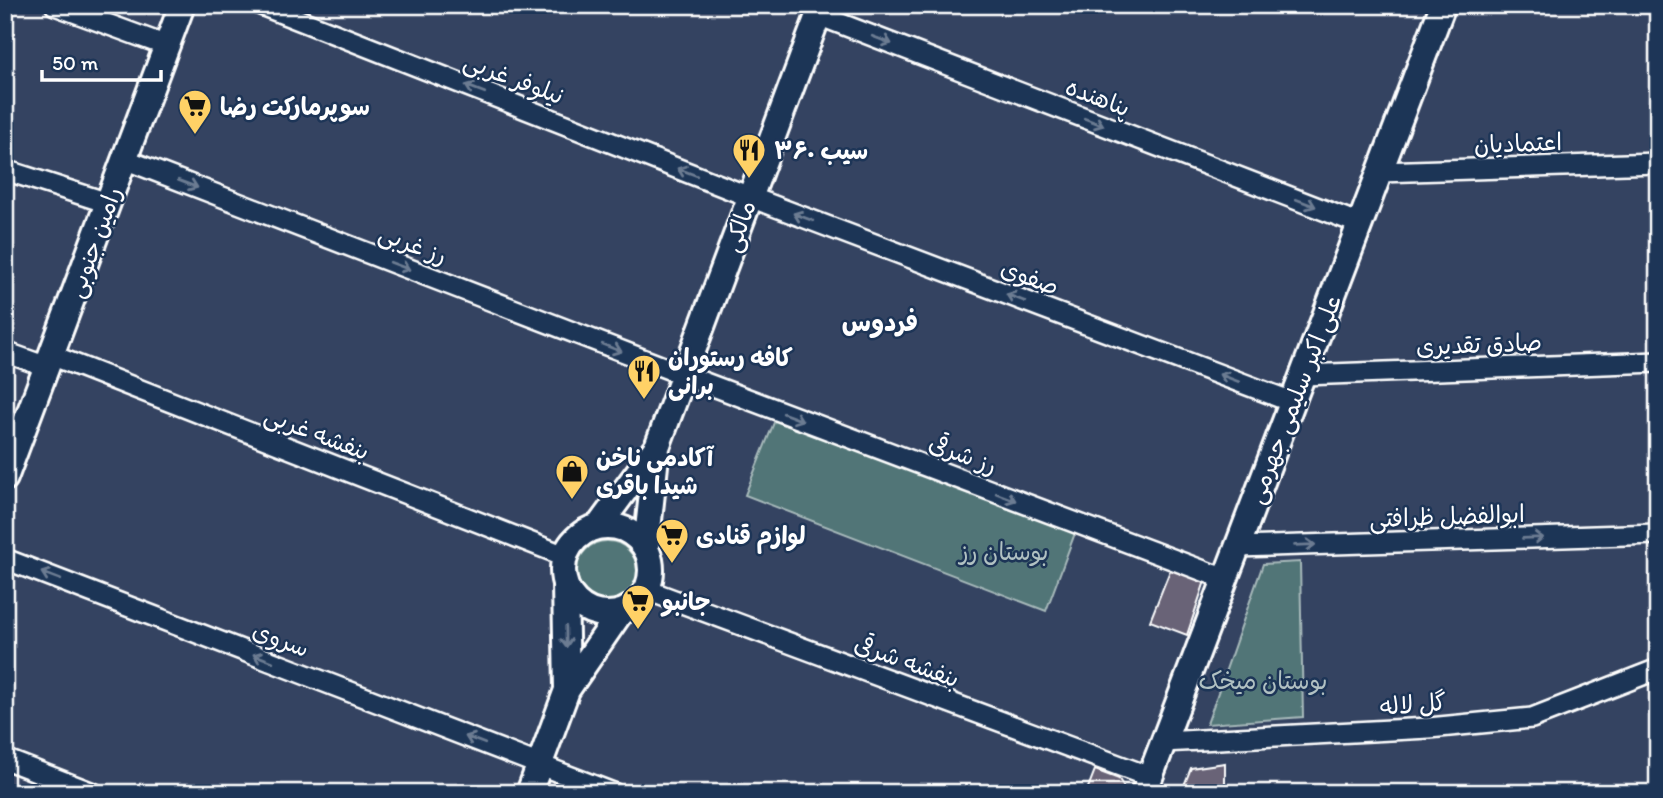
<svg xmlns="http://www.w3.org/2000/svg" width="1663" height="798" font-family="Itim,'Playpen Sans Arabic',sans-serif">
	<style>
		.green { fill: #517577; stroke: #a8babb; stroke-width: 2 }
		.building { fill: #696377; stroke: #fff; stroke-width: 2 }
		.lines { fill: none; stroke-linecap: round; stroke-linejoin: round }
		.minor-casing { stroke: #fff; stroke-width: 24 }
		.tertiary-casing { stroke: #fff; stroke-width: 30 }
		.minor { stroke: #1d3557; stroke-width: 19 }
		.tertiary { stroke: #1d3557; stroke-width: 24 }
		.oneway { stroke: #6c7c92 }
		.labels { text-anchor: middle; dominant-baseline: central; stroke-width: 5; stroke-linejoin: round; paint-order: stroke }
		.street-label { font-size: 24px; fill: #fff; stroke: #1d3557 }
		.poi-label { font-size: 24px; font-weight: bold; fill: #fff; stroke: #1d3557; text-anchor: start }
		.park-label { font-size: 24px; fill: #b1c1c2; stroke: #1d3557 }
		.neighbourhood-label { font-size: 26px; font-weight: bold; fill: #fff; stroke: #1d3557 }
	</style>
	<rect width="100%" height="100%" fill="#344361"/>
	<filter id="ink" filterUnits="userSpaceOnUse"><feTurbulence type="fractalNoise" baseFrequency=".0143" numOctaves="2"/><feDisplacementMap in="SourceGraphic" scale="14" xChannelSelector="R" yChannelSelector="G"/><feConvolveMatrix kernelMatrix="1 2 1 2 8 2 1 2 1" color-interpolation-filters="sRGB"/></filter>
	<g filter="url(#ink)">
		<path class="green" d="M775,420L1075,533L1046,611L745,495Z
			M577 571a30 30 0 1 1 60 0a30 30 0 1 1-60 0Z
			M1300,562L1303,717L1207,724L1263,564Z"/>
		<path class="building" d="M1171,568L1205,581L1187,635L1150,621Z
			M1225,763V793H1181L1191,768Z
			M1095,770L1119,779L1127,793H1086Z"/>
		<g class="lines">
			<defs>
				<path id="minor" d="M55,5L167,46
					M261,5L750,197L1292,402
					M818,15L1360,224
					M124,159L684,375L1225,579
					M5,170L108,203
					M1380,172L1658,163
					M5,352L47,367
					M51,355L565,556
					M1303,375L1658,362
					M1237,547L1658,534
					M5,559L613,793
					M647,590L1150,777
					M1163,742L1429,728L1532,718L1658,669
					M5,759L93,793"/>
				<path id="tertiary" d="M5,478L182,5
					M563 570a44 44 0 1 1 88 0a44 44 0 1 1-88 0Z
					M598,527L656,448
					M646,548L657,447L822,5
					M565,584L567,690
					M529,793L567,690L620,613
					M1144,793L1443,5"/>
			</defs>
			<use href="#minor" class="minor-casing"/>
			<use href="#tertiary" class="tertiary-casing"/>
			<use href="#minor" class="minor"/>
			<use href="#tertiary" class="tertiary"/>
		</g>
		<defs><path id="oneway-shaft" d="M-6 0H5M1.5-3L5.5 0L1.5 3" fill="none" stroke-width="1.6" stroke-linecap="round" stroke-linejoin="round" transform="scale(1.75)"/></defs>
		<g class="oneway">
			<use href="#oneway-shaft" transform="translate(882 40) rotate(21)"/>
			<use href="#oneway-shaft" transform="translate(475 89) rotate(-159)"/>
			<use href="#oneway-shaft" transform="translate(1094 122) rotate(21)"/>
			<use href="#oneway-shaft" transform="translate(687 172) rotate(-159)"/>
			<use href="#oneway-shaft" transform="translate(188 184) rotate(21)"/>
			<use href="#oneway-shaft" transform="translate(1306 203) rotate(21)"/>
			<use href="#oneway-shaft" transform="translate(803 217) rotate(-159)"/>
			<use href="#oneway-shaft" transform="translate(400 266) rotate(21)"/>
			<use href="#oneway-shaft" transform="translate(1016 298) rotate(-159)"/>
			<use href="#oneway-shaft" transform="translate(612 348) rotate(21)"/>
			<use href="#oneway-shaft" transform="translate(1229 378) rotate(-159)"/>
			<use href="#oneway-shaft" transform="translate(793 417) rotate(21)"/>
			<use href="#oneway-shaft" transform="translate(1006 497) rotate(21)"/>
			<use href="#oneway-shaft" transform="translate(1533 538) rotate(-2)"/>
			<use href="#oneway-shaft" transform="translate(1305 545) rotate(-2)"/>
			<use href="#oneway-shaft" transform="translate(51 576) rotate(-159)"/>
			<use href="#oneway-shaft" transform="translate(566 637) rotate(89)"/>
			<use href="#oneway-shaft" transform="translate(263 658) rotate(-159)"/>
			<use href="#oneway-shaft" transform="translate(475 740) rotate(-159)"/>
		</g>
	</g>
	<defs>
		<symbol id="supermarket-pin" viewBox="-11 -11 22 30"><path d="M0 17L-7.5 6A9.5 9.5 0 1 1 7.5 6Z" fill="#ffd166" stroke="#1d3557"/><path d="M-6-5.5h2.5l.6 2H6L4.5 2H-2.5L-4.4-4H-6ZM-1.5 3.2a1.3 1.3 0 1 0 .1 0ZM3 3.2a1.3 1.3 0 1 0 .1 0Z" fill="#111"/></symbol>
		<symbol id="restaurant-pin" viewBox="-11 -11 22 30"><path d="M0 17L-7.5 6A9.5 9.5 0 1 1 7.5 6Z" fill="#ffd166" stroke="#1d3557"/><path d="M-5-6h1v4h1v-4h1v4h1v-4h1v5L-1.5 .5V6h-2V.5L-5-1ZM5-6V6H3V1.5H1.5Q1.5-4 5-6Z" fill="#111"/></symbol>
		<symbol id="shop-pin" viewBox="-11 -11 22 30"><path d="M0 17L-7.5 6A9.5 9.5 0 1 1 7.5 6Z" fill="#ffd166" stroke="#1d3557"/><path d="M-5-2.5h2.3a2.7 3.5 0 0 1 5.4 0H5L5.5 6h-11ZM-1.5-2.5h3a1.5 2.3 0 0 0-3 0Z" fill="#111"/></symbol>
	</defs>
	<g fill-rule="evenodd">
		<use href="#supermarket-pin" x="176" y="87" width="38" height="52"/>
		<use href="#restaurant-pin" x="730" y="131" width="38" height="52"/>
		<use href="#restaurant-pin" x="625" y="352" width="38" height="52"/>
		<use href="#shop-pin" x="553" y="452" width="38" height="52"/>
		<use href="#supermarket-pin" x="653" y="516" width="38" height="52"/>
		<use href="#supermarket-pin" x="619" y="582" width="38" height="52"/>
	</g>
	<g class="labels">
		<g class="street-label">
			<text transform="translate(514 78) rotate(21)">نیلوفر غربی</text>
			<text transform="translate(1098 97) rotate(21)">پناهنده</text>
			<text transform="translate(1518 143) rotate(-2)">اعتمادیان</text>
			<text transform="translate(739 226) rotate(-70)">مالکی</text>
			<text transform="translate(94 242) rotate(-70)">رامین جنوبی</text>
			<text transform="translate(413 244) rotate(21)">رز غربی</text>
			<text transform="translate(1030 277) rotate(21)">صفوی</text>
			<text transform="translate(1479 344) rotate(-2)">صادق تقدیری</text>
			<text transform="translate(1294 399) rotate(-69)">علی اکبر سلیمی جهرمی</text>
			<text transform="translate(317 433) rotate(21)">بنفشه غربی</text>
			<text transform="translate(963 454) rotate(21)">رز شرقی</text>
			<text transform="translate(1447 516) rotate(-2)">ابوالفضل ظرافتی</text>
			<text transform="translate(281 639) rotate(21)">سروی</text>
			<text transform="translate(907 661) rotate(20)">بنفشه شرقی</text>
			<text transform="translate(1413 704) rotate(-4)">گل لاله</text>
		</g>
		<g class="poi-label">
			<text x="220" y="106">سوپرمارکت رضا</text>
			<text x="774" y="150">سیب ۳۶۰</text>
			<text x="668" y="357">كافه رستوران<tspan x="668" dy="28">برانى</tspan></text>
			<text x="596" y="457">آکادمی ناخن<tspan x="596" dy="28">شیدا باقری</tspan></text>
			<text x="696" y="535">لوازم قنادی</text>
			<text x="662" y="601">جانبو</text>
		</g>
		<g class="park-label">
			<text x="1004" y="551">بوستان رز</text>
			<text x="1263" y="680">بوستان میخک</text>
		</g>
		<g class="neighbourhood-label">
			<text x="880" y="322">فردوس</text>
		</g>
	</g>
	<rect width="1663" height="798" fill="none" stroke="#1d3557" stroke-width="28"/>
	<rect x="14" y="14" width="1635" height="770" fill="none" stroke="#fff" stroke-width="2.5" filter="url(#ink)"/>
	<path d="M42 70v10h119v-10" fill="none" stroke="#ffffff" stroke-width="3.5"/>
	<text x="52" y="70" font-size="21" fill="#ffffff" stroke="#1d3557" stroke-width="5" paint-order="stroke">50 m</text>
</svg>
